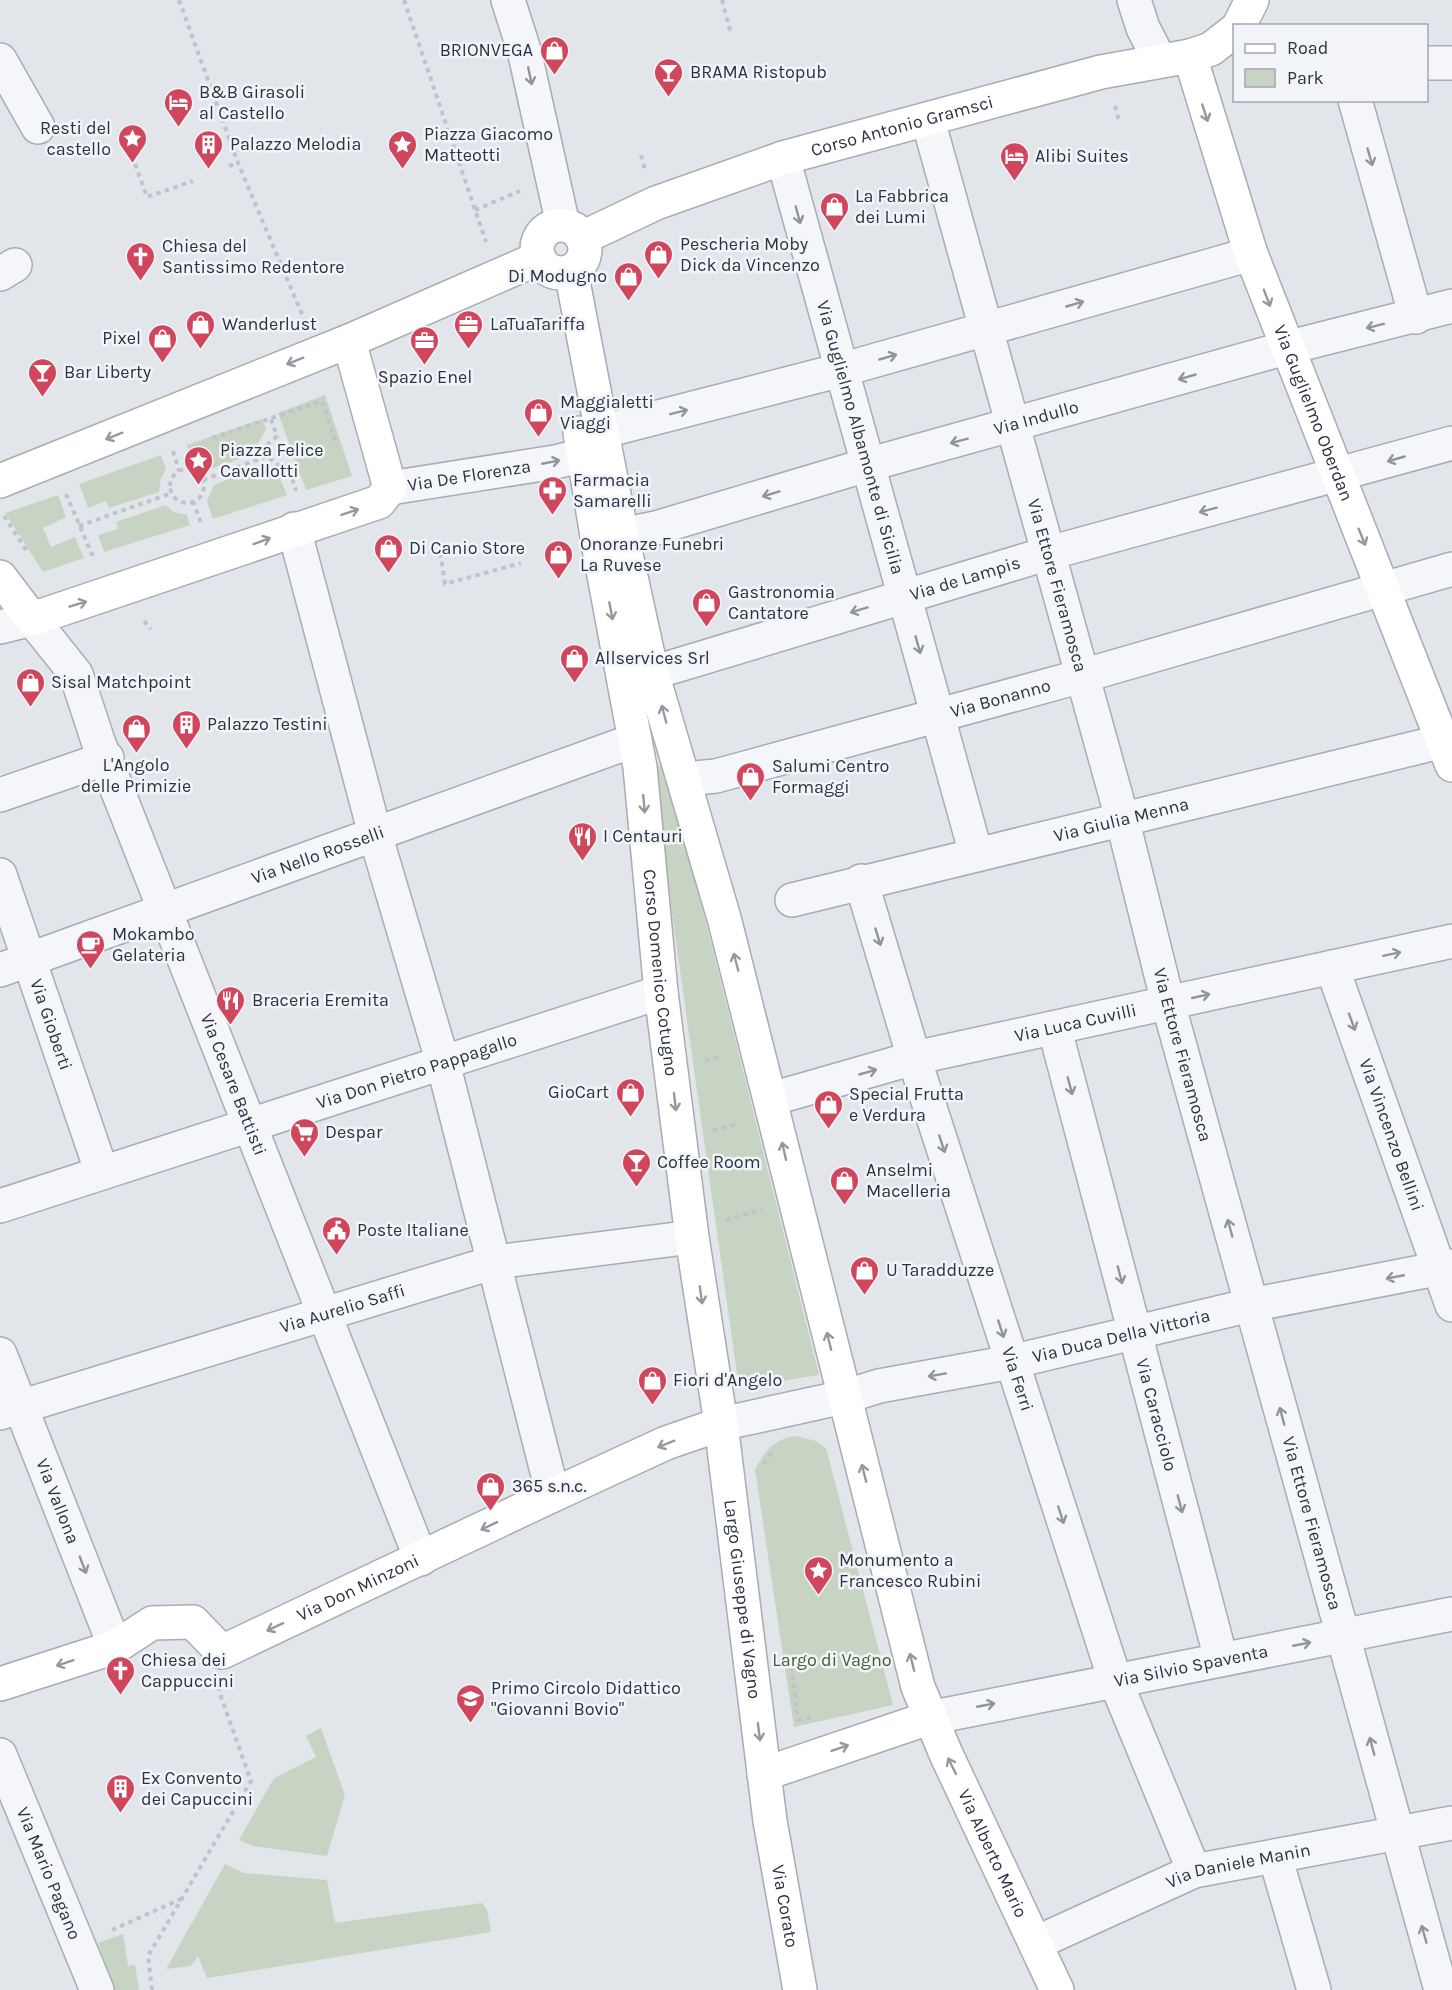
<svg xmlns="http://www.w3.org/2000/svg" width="1452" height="1990" font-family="Karla,sans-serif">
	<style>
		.green { fill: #c7d4c3 }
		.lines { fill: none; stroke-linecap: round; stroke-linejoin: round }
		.street-casing { stroke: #a7acb5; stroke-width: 36 }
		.secondary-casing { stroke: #a7acb5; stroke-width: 36 }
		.path { stroke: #c0c3ca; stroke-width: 4; stroke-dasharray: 4.5 4.5; stroke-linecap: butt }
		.street { stroke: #f5f6f9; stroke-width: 33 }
		.secondary { stroke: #fff; stroke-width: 33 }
		.oneway { stroke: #90949e }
		.oneway2 { stroke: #9499a1 }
		.labels { text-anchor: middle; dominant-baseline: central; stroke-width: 5; stroke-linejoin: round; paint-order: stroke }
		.poi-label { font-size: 18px; fill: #2a3343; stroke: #f2f4f8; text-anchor: start }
		.street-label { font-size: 18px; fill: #2a3343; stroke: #f2f4f8 }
		.park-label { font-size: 18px; fill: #3f5e37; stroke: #f2f4f8 }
	</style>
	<rect width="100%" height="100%" fill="#e2e5ea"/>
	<path class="green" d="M325,395L352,476L306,490L278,413Z
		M262,419L266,429L257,446L247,450L248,456L208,470L200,463L191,460L187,445Z
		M161,455L166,469L161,478L159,492L109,508L106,501L88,508L79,484Z
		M256,468L258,473L267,470L278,474L287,495L213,519L207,501L214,485Z
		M58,495L66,517L43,528L51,547L75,537L84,558L43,572L5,513Z
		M166,505L173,512L187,515L190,525L104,552L98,535L118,529L116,522Z
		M658,765L667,767L819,1375L739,1388L652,772Z
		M796,1436L816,1441L826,1448L893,1705L794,1727L755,1470C765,1450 774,1439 796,1436Z
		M321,1728L345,1795L327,1856L253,1846L239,1840L274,1778L316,1757L306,1736Z
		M225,1864L244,1873L327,1880L335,1923L482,1903L487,1910L491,1932L207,1978L198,1956L191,1966L166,1969Z
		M123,1934L128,1966L135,1965L139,1990H115L98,1943Z"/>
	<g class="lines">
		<defs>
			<g id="street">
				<path d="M508,0L524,50L563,225"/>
				<path d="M1134,0L1143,28L1160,61"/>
				<path d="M0,60L38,127"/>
				<path d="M1426,63H1452"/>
				<path d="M1355,100L1416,317"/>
				<path id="s1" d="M928,120L1122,818L1168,1003L1441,1990"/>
				<path id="s2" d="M783,158L976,854"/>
				<path d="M0,274L15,265"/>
				<path d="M581,437L841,370L1251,254"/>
				<path id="s3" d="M390,488L555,462L605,450"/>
				<path d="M294,529L375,834L443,1063L553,1495"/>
				<path id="s4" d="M597,540L656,528L867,465L1286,348L1452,306"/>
				<path id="s5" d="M0,627L32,619L76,674L98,741L421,1559"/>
				<path id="s6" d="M652,673L1049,553L1452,443"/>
				<path id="s7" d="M684,779L716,776L1082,676L1452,569"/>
				<path d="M0,795L107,758"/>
				<path id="s8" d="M0,875L102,1173"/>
				<path id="s9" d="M861,881L914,1058L1115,1680L1194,1871"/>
				<path id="s10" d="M792,900L1452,739"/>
				<path id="s11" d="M1332,967L1452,1305"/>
				<path id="s12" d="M0,970L635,740"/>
				<path id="s13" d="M1055,1030L1221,1659"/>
				<path id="s14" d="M771,1099L914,1058L1452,941"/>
				<path id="s15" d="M0,1206L661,992"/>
				<path id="s16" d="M0,1354L115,1647"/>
				<path id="s17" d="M0,1413L495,1262L692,1237"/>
				<path id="s18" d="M721,1424L844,1397L879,1386L1011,1362L1251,1305L1452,1266"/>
				<path id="s19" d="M929,1718L1452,1614"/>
				<path id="s20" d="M0,1755L97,1990"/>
				<path d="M1275,1856L1314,1990"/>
				<path id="s21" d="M1036,1943L1194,1871L1452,1823"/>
			</g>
			<g id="secondary">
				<path d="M1239,26L1252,0"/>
				<path id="s22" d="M1190,56L1251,254L1452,765"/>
				<circle cx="561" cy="249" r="24"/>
				<path id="s23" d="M582,238L656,203L783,158L1101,72L1190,56L1211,49L1234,31"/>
				<path id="s24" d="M571,271L622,536L652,673L724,918L918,1687L946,1754L1057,1990"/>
				<path id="s25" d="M580,433L600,554L640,767L661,992L692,1237L721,1424L770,1821L800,1990"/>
				<path d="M0,481L349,341L539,258"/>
				<path d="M0,577L32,619L379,502L390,488L349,341"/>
				<path id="s26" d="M0,1684L115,1647L152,1623L193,1622L222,1652L553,1495L666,1443L721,1424"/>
				<path d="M764,1774L929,1718"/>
			</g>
		</defs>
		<use href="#street" class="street-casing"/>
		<use href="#secondary" class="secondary-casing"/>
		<path class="path" d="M179,0L238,163L304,319
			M404,0L486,242
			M722,0L731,34
			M1115,106L1119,122
			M641,155L645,170
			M135,164L147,197L193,181
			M229,166L238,163
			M475,210L520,191
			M535,324H546
			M271,419L277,436L268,444L267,456L278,465H288L296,491
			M212,438L322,401L337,446
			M173,451L179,471
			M170 486a17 17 0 1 1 34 0a17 17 0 1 1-34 0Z
			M203,480L267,456
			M66,494L94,559
			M193,501L201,523
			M4,516L26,550
			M79,526L172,493
			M380,540L393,555
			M439,544L445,584L521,563
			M144,621L151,629
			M705,1060L721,1056
			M713,1130L738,1124
			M726,1220L762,1210
			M764,1464L773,1451
			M791,1666L798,1720L812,1717
			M112,1930L181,1899
			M152,1990L148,1956L251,1781L219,1691V1686"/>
		<use href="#street" class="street"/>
		<use href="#secondary" class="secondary"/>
	</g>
	<defs><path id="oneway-shaft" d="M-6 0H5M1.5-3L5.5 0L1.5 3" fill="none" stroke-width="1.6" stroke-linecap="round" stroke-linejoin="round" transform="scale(1.5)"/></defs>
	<g class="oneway">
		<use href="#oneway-shaft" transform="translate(530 76) rotate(78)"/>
		<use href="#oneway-shaft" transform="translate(1370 157) rotate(74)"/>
		<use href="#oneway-shaft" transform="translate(798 215) rotate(75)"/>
		<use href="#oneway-shaft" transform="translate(1075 304) rotate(-16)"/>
		<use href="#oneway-shaft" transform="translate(1375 326) rotate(166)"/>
		<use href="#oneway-shaft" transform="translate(888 357) rotate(-16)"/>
		<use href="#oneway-shaft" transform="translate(1187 377) rotate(164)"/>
		<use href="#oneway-shaft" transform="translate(679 412) rotate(-14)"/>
		<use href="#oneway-shaft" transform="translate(959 441) rotate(165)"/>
		<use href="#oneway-shaft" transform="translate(1396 459) rotate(164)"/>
		<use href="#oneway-shaft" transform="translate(551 462) rotate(-11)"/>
		<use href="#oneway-shaft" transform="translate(771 494) rotate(163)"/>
		<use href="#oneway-shaft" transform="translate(1208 510) rotate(165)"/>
		<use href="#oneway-shaft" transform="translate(859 610) rotate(163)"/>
		<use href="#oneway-shaft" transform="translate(918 645) rotate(74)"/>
		<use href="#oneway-shaft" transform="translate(878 937) rotate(73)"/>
		<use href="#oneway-shaft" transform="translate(1392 954) rotate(-12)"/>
		<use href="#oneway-shaft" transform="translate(1201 996) rotate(-13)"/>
		<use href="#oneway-shaft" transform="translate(1352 1022) rotate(70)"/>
		<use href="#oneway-shaft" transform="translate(868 1072) rotate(-16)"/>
		<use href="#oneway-shaft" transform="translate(1070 1086) rotate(75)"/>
		<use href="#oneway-shaft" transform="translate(942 1144) rotate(72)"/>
		<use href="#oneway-shaft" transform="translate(1230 1228) rotate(-105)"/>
		<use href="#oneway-shaft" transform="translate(1120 1275) rotate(75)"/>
		<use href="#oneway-shaft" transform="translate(1395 1277) rotate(169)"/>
		<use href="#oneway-shaft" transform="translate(1001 1329) rotate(72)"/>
		<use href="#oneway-shaft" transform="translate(937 1375) rotate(170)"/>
		<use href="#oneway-shaft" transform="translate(1282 1416) rotate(-105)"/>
		<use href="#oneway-shaft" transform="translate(1180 1504) rotate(75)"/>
		<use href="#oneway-shaft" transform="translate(1061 1515) rotate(72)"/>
		<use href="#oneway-shaft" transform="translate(83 1565) rotate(69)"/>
		<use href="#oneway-shaft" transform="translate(1302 1644) rotate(-11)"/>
		<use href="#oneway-shaft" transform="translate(986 1705) rotate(-11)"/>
		<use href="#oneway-shaft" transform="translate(1372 1746) rotate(-105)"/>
		<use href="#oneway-shaft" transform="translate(1424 1934) rotate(-106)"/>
	</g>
	<g class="oneway2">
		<use href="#oneway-shaft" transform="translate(1205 113) rotate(72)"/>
		<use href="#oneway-shaft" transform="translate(1267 298) rotate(69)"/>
		<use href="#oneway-shaft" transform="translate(295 361) rotate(158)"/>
		<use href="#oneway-shaft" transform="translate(114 436) rotate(158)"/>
		<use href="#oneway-shaft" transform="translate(350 512) rotate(-18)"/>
		<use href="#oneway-shaft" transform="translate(1362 537) rotate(68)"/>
		<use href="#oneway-shaft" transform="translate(262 541) rotate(-20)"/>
		<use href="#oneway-shaft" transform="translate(78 604) rotate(-17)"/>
		<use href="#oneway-shaft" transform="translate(611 611) rotate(79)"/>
		<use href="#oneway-shaft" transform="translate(664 714) rotate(-105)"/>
		<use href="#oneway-shaft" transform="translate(644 804) rotate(85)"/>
		<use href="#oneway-shaft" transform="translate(736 962) rotate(-105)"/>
		<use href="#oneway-shaft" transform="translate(675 1102) rotate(83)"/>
		<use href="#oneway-shaft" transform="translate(784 1151) rotate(-103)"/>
		<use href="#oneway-shaft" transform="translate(701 1295) rotate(82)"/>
		<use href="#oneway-shaft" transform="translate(829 1341) rotate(-104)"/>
		<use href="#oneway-shaft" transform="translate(666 1444) rotate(158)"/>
		<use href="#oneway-shaft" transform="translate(864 1473) rotate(-104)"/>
		<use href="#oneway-shaft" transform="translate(489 1526) rotate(154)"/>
		<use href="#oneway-shaft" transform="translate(275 1627) rotate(155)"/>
		<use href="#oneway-shaft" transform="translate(912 1662) rotate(-104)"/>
		<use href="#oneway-shaft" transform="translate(65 1663) rotate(162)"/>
		<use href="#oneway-shaft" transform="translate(759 1732) rotate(83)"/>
		<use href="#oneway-shaft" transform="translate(840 1748) rotate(-19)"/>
		<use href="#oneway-shaft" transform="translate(952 1766) rotate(-116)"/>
	</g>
	<defs>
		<symbol id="shop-pin" viewBox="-11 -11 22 30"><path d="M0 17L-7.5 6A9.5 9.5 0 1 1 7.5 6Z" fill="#d0465d" stroke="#f2f4f8"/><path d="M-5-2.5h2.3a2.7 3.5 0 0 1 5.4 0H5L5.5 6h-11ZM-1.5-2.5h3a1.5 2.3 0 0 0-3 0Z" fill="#fff"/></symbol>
		<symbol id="bar-pin" viewBox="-11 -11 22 30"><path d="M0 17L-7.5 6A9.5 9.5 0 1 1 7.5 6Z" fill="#d0465d" stroke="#f2f4f8"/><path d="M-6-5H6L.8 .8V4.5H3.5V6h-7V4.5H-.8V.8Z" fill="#fff"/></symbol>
		<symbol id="hotel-pin" viewBox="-11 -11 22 30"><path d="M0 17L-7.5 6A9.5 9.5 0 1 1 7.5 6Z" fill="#d0465d" stroke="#f2f4f8"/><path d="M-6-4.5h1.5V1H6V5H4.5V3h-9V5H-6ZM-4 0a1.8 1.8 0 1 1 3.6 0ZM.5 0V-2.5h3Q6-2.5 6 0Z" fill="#fff"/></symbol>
		<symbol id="sight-pin" viewBox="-11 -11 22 30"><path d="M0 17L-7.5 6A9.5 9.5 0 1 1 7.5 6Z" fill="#d0465d" stroke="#f2f4f8"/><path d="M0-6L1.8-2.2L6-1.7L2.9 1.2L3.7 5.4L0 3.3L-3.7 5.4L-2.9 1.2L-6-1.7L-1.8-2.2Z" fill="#fff"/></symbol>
		<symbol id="building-pin" viewBox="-11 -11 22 30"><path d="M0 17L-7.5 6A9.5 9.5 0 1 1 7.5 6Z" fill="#d0465d" stroke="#f2f4f8"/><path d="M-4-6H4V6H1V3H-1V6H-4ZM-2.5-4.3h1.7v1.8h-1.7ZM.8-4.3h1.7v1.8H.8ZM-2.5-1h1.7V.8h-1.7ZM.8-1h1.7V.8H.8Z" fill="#fff"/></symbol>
		<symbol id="church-pin" viewBox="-11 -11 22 30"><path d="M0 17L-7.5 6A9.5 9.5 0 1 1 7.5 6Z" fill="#d0465d" stroke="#f2f4f8"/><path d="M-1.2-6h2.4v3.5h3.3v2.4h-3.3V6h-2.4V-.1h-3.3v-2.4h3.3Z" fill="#fff"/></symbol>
		<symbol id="office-pin" viewBox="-11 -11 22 30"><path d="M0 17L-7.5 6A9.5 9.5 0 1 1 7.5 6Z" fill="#d0465d" stroke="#f2f4f8"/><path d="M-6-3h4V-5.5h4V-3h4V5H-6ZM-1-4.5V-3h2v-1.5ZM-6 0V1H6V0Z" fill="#fff"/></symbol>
		<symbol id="pharmacy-pin" viewBox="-11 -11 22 30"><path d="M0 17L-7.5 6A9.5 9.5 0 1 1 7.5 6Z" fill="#d0465d" stroke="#f2f4f8"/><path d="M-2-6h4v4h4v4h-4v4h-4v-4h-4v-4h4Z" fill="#fff"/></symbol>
		<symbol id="restaurant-pin" viewBox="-11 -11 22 30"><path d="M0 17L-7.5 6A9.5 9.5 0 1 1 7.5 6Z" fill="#d0465d" stroke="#f2f4f8"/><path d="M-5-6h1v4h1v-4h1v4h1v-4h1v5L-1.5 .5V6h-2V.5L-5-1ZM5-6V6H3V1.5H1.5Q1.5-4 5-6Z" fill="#fff"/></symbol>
		<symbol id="cafe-pin" viewBox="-11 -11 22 30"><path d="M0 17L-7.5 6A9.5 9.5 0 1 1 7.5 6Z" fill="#d0465d" stroke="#f2f4f8"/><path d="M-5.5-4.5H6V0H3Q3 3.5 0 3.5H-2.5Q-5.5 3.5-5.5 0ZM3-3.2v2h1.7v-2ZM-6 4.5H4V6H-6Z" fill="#fff"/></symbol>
		<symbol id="supermarket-pin" viewBox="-11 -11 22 30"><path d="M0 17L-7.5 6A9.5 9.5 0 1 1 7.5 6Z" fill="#d0465d" stroke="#f2f4f8"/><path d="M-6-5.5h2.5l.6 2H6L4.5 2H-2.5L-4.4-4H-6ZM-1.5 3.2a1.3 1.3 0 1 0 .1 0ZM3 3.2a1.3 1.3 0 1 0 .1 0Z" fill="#fff"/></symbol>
		<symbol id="civic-pin" viewBox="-11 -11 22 30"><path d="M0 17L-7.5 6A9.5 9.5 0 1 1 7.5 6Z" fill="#d0465d" stroke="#f2f4f8"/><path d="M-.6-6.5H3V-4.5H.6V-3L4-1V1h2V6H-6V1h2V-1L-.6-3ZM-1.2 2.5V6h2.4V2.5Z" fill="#fff"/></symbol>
		<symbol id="school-pin" viewBox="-11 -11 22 30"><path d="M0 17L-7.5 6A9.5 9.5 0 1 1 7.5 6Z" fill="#d0465d" stroke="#f2f4f8"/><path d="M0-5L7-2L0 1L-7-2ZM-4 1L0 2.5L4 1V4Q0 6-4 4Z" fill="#fff"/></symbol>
	</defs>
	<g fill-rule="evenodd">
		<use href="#shop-pin" x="538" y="34" width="33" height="45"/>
		<use href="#bar-pin" x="652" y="56" width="33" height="45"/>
		<use href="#hotel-pin" x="162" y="86" width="33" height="45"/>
		<use href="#sight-pin" x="116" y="122" width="33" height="45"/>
		<use href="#building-pin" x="192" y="128" width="33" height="45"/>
		<use href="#sight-pin" x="386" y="128" width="33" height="45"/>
		<use href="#hotel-pin" x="998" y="140" width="33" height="45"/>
		<use href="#shop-pin" x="818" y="190" width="33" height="45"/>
		<use href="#shop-pin" x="642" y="238" width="33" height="45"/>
		<use href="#church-pin" x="124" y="240" width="33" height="45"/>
		<use href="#shop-pin" x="612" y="260" width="33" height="45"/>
		<use href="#shop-pin" x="184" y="308" width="33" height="45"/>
		<use href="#office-pin" x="452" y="308" width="33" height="45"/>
		<use href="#shop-pin" x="146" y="322" width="33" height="45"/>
		<use href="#office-pin" x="408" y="324" width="33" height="45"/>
		<use href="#bar-pin" x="26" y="356" width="33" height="45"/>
		<use href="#shop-pin" x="522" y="396" width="33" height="45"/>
		<use href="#sight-pin" x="182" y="444" width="33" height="45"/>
		<use href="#pharmacy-pin" x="536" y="474" width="33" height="45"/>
		<use href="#shop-pin" x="372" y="532" width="33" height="45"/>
		<use href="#shop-pin" x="542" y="538" width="33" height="45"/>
		<use href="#shop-pin" x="690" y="586" width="33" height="45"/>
		<use href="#shop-pin" x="558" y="642" width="33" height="45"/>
		<use href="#shop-pin" x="14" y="666" width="33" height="45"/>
		<use href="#building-pin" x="170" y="708" width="33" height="45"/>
		<use href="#shop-pin" x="120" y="712" width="33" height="45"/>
		<use href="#shop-pin" x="734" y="760" width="33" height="45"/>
		<use href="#restaurant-pin" x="566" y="820" width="33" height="45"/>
		<use href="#cafe-pin" x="74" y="928" width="33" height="45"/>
		<use href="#restaurant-pin" x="214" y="984" width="33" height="45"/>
		<use href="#shop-pin" x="614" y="1076" width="33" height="45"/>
		<use href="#shop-pin" x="812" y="1088" width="33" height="45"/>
		<use href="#supermarket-pin" x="288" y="1116" width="33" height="45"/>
		<use href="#bar-pin" x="620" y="1146" width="33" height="45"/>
		<use href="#shop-pin" x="828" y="1164" width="33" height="45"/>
		<use href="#civic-pin" x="320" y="1214" width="33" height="45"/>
		<use href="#shop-pin" x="848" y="1254" width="33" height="45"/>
		<use href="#shop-pin" x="636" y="1364" width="33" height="45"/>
		<use href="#shop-pin" x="474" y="1470" width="33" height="45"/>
		<use href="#sight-pin" x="802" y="1554" width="33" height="45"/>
		<use href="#church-pin" x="104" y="1654" width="33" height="45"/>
		<use href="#school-pin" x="454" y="1682" width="33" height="45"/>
		<use href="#building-pin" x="104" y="1772" width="33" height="45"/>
	</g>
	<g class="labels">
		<g class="poi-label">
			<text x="533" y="50" text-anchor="end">BRIONVEGA</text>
			<text x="690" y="72">BRAMA Ristopub</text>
			<text x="199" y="92">B&amp;B Girasoli<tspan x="199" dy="21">al Castello</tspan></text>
			<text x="111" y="128" text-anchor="end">Resti del<tspan x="111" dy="21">castello</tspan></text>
			<text x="424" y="134">Piazza Giacomo<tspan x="424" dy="21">Matteotti</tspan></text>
			<text x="230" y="144">Palazzo Melodia</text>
			<text x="1035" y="156">Alibi Suites</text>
			<text x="855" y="196">La Fabbrica<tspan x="855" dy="21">dei Lumi</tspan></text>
			<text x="680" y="244">Pescheria Moby<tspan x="680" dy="21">Dick da Vincenzo</tspan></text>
			<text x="162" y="246">Chiesa del<tspan x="162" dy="21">Santissimo Redentore</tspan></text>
			<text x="607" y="276" text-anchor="end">Di Modugno</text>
			<text x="222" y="324">Wanderlust</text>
			<text x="490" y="324">LaTuaTariffa</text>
			<text x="141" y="338" text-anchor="end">Pixel</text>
			<text x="64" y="372">Bar Liberty</text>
			<text x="425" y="377" text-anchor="middle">Spazio Enel</text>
			<text x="560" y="402">Maggialetti<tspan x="560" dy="21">Viaggi</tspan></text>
			<text x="220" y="450">Piazza Felice<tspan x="220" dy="21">Cavallotti</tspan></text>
			<text x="573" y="480">Farmacia<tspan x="573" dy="21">Samarelli</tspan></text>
			<text x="580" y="544">Onoranze Funebri<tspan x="580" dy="21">La Ruvese</tspan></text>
			<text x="409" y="548">Di Canio Store</text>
			<text x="728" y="592">Gastronomia<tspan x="728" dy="21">Cantatore</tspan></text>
			<text x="595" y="658">Allservices Srl</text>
			<text x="51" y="682">Sisal Matchpoint</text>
			<text x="207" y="724">Palazzo Testini</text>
			<text x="136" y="765" text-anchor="middle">L'Angolo<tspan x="136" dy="21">delle Primizie</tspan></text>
			<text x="772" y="766">Salumi Centro<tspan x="772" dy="21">Formaggi</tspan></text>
			<text x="603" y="836">I Centauri</text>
			<text x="112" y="934">Mokambo<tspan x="112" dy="21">Gelateria</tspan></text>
			<text x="252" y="1000">Braceria Eremita</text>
			<text x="609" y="1092" text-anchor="end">GioCart</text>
			<text x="849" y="1094">Special Frutta<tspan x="849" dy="21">e Verdura</tspan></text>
			<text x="325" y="1132">Despar</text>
			<text x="657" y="1162">Coffee Room</text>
			<text x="866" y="1170">Anselmi<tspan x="866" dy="21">Macelleria</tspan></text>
			<text x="357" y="1230">Poste Italiane</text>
			<text x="886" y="1270">U Taradduzze</text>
			<text x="673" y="1380">Fiori d'Angelo</text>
			<text x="512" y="1486">365 s.n.c.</text>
			<text x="839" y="1560">Monumento a<tspan x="839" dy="21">Francesco Rubini</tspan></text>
			<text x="141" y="1660">Chiesa dei<tspan x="141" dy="21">Cappuccini</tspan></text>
			<text x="491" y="1688">Primo Circolo Didattico<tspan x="491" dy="21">"Giovanni Bovio"</tspan></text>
			<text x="141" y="1778">Ex Convento<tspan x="141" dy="21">dei Capuccini</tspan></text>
		</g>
		<g class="street-label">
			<text stroke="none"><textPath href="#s23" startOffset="340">Corso Antonio Gramsci</textPath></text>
			<text stroke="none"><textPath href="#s22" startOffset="378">Via Guglielmo Oberdan</textPath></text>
			<text stroke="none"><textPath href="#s4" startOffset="456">Via Indullo</textPath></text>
			<text stroke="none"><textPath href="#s2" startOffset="290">Via Guglielmo Albamonte di Sicilia</textPath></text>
			<text stroke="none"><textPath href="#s3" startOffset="80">Via De Florenza</textPath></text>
			<text stroke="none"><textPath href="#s6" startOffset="327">Via de Lampis</textPath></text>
			<text stroke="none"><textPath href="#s1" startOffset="483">Via Ettore Fieramosca</textPath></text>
			<text stroke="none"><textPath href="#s7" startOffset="327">Via Bonanno</textPath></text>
			<text stroke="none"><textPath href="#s10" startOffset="339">Via Giulia Menna</textPath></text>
			<text stroke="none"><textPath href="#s12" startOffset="338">Via Nello Rosselli</textPath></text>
			<text stroke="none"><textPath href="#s25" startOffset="546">Corso Domenico Cotugno</textPath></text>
			<text stroke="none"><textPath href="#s8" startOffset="158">Via Gioberti</textPath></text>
			<text stroke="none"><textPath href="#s14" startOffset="314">Via Luca Cuvilli</textPath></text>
			<text stroke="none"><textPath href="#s1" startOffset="969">Via Ettore Fieramosca</textPath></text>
			<text stroke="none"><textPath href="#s15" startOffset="438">Via Don Pietro Pappagallo</textPath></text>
			<text stroke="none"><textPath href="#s5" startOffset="543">Via Cesare Battisti</textPath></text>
			<text stroke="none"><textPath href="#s11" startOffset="178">Via Vincenzo Bellini</textPath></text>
			<text stroke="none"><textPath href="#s17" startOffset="358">Via Aurelio Saffi</textPath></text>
			<text stroke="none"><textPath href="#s18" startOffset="410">Via Duca Della Vittoria</textPath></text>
			<text stroke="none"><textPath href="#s9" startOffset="522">Via Ferri</textPath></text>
			<text stroke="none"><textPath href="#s13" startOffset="398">Via Caracciolo</textPath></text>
			<text stroke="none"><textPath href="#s16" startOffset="158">Via Vallona</textPath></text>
			<text stroke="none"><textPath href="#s1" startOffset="1455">Via Ettore Fieramosca</textPath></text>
			<text stroke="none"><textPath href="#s26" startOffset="398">Via Don Minzoni</textPath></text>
			<text stroke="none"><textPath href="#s25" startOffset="1178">Largo Giuseppe di Vagno</textPath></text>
			<text stroke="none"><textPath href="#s19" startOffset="267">Via Silvio Spaventa</textPath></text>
			<text stroke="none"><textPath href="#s24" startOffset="1641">Via Alberto Mario</textPath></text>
			<text stroke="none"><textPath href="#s21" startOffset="218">Via Daniele Manin</textPath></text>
			<text stroke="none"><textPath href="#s20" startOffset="128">Via Mario Pagano</textPath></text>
			<text stroke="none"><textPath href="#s25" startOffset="1488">Via Corato</textPath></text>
		</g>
		<g class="park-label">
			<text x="832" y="1660">Largo di Vagno</text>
		</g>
	</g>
	<rect x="1233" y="24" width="195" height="78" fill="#f2f4f8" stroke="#a2a7b0" stroke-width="1.5"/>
	<rect x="1245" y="44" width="30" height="9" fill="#ffffff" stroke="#a2a7b0" stroke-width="1.5"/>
	<text x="1287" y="54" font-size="18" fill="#2a3343">Road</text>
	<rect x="1245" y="69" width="30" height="18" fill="#c7d4c3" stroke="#a2a7b0" stroke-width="1.5"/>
	<text x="1287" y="84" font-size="18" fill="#2a3343">Park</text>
</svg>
